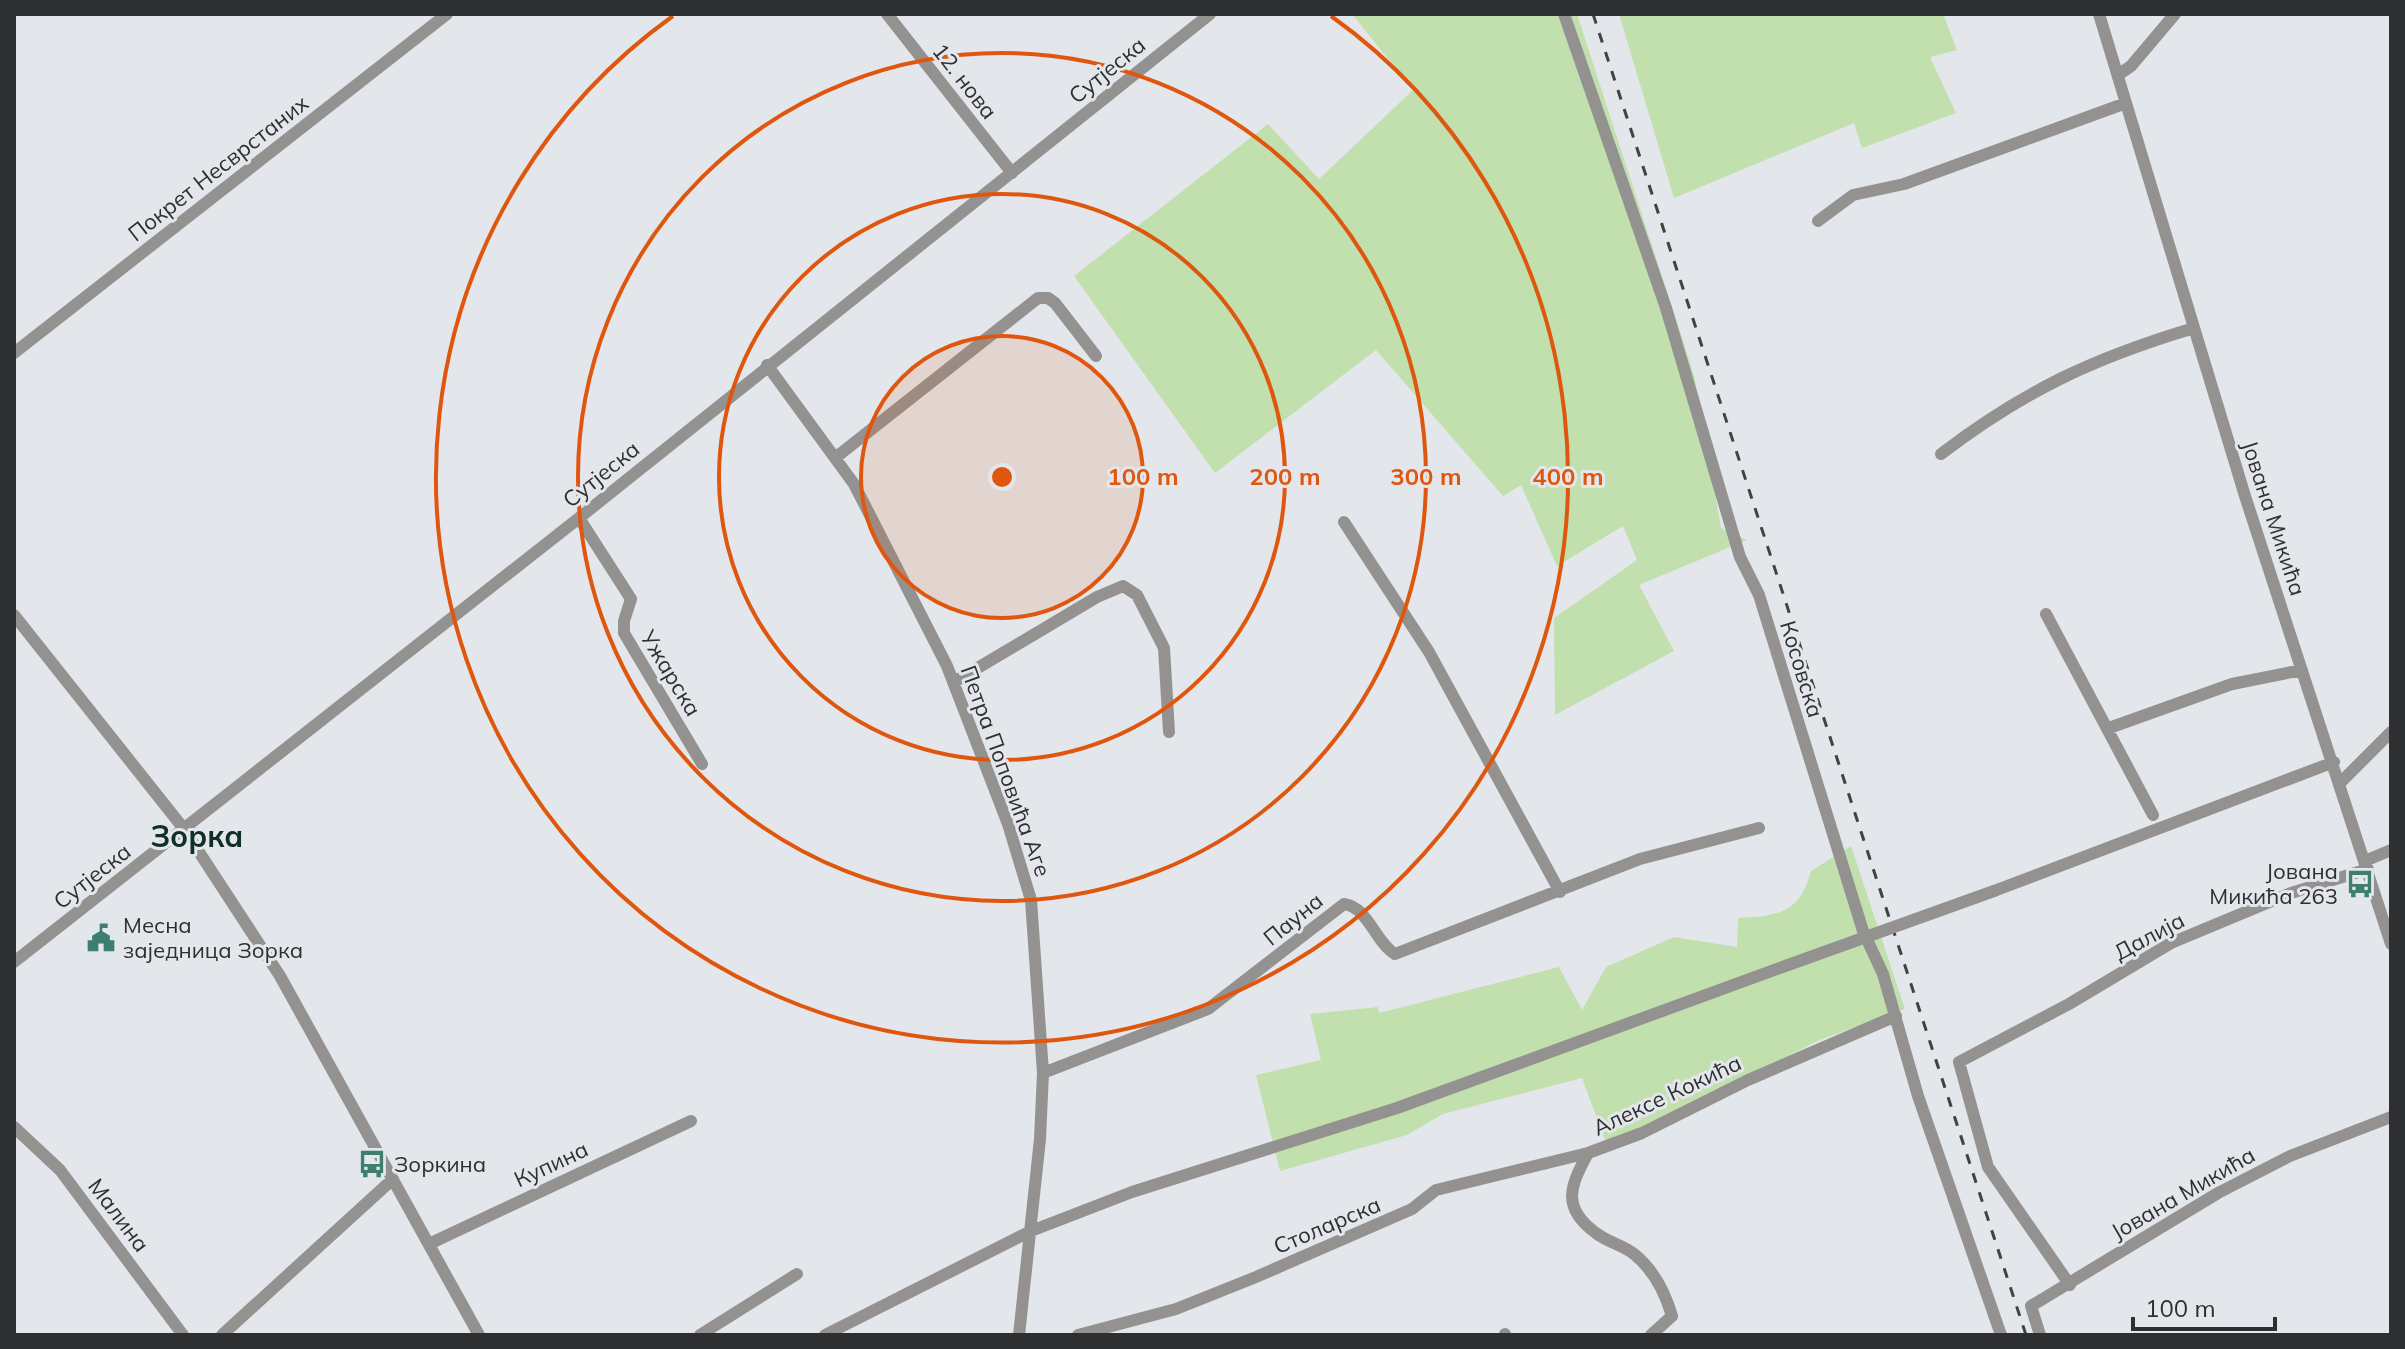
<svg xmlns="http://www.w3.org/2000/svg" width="2405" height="1349" font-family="Mulish,sans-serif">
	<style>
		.green { fill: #c1e0ae }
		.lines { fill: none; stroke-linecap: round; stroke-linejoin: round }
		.minor { stroke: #949291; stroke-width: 12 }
		.rail { stroke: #414243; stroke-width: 3; stroke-dasharray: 10 10; stroke-linecap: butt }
		.minor-bridge { stroke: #949291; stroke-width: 12 }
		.ring { fill: none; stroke: #df570e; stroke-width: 4 }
		.labels { text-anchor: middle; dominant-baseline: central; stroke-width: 6; stroke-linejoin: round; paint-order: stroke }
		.street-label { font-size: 22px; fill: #2e2f30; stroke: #e3e6eb }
		.poi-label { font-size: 22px; fill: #2e2f30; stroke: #e3e6eb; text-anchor: start }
		.district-label { font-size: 30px; font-weight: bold; fill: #102f28; stroke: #e3e6eb }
		.centre { fill: #df570e; stroke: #e3e6eb; stroke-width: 4 }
		.ring-label { font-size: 24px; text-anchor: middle; font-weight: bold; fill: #df570e; stroke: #e3e6eb; stroke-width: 6; stroke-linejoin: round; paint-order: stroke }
	</style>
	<rect width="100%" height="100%" fill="#e3e6eb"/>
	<path class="green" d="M1352,14H1577L1694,375L1721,528L1747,540L1639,585L1674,651L1555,715L1554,618L1637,560L1623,526L1557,566L1521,485L1503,496L1376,350L1215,473L1074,276L1268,124L1319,179L1413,90Z
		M1619,14H1943L1957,50L1930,57L1956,113L1862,148L1854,123L1674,198Z
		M1851,846L1905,1009L1817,1041L1696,1104L1606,1142L1582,1078L1443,1114L1407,1135L1280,1171L1256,1075L1321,1060L1310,1014L1378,1007L1379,1013L1559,967L1582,1010L1606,967L1674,937L1737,947L1738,918C1779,916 1800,913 1811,871Z"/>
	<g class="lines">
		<path class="minor" d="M887,14L1012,173
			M1564,14L1666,308L1740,557L1759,595L1863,931L1883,974L1918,1096L2001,1335
			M2099,14L2245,496L2391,944
			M2118,75L2131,66L2175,14
			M1818,221L1853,195L1904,184L2126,103
			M14,353L447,14
			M767,365L854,484L947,666L1008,824L1031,900L1043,1073L1040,1139L1019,1335
			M1941,454C2025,390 2094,358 2194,328
			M835,458L1038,298H1048L1055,303L1096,356
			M579,518L631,599L624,621V633L702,764
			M1344,522L1429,652L1560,892
			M2046,614L2153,815
			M14,615L184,829L280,976L479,1335
			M954,682L1097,597L1123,586L1137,595L1164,648L1169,732
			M2109,728L2232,684L2302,670
			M2340,783L2391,732
			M2365,861L2391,850
			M1994,891L2334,762
			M14,962L579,518L1210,14
			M1043,1073L1208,1009L1344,904C1368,907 1375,942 1395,954L1640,859L1759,828
			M14,1127L60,1170L183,1335
			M1588,1153C1571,1185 1560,1207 1596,1233C1607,1242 1623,1245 1634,1254C1654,1270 1665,1292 1672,1316L1651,1335
			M429,1244L691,1121
			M2070,1285L1988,1167L1959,1062L2069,1004L2171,943L2291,893L2368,869
			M1505,1334V1335
			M222,1335L393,1179
			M700,1335L797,1274
			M825,1335L1031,1231L1132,1192L1397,1108L1788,965
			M1078,1335L1176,1309L1256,1277L1412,1209L1436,1190L1588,1153L1642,1133L1748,1080L1896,1016
			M2040,1335L2031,1306L2218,1193L2290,1156L2391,1117"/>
		<path class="rail" d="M1593,14L2026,1335"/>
		<path class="minor-bridge" d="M1788,965L1994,891"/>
	</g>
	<circle cx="1002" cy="477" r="141" fill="#df570e" fill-opacity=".12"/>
	<g class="ring">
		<circle cx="1002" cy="477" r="141"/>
		<circle cx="1002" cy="477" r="283"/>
		<circle cx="1002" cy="477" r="424"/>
		<path d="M1331 16A566 566 0 1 1 673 16"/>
	</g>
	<defs>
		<symbol id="bus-bare" viewBox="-9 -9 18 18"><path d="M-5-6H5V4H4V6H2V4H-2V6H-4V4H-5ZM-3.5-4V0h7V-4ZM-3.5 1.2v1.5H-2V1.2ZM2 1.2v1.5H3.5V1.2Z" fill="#3d7e6f" stroke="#e3e6eb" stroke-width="2.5" paint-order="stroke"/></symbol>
		<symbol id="civic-bare" viewBox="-9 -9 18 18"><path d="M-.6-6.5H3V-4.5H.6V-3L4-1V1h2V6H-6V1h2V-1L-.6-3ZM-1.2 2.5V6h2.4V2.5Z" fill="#3d7e6f" stroke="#e3e6eb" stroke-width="2.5" paint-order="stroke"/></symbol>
	</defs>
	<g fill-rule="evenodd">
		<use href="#bus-bare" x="2340" y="864" width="40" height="40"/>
		<use href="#civic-bare" x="81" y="918" width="40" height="40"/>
		<use href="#bus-bare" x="352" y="1144" width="40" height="40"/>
	</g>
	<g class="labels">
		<g class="street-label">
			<text transform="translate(1107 70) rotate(-39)">Сутјеска</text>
			<text transform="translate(965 81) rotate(52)">12. нова</text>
			<text transform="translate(218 168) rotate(-38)">Покрет Несврстаних</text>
			<text transform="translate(601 474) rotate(-39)">Сутјеска</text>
			<text transform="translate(2274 518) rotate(72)">Јована Микића</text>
			<text transform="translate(1802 669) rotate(73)">Косовска</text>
			<text transform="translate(671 673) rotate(59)">Ужарска</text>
			<text transform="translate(1006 771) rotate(70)">Петра Поповића Аге</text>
			<text transform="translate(92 876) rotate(-38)">Сутјеска</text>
			<text transform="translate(1293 919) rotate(-39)">Пауна</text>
			<text transform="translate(2149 936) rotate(-28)">Далија</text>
			<text transform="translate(1667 1095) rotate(-25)">Алексе Кокића</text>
			<text transform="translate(551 1164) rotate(-25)">Купина</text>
			<text transform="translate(2183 1193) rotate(-30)">Јована Микића</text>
			<text transform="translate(119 1215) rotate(53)">Малина</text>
			<text transform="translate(1327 1225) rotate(-23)">Столарска</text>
		</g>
		<g class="poi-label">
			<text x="2338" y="871" text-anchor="end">Јована<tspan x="2338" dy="25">Микића 263</tspan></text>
			<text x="123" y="925">Месна<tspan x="123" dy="25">заједница Зорка</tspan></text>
			<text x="394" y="1164">Зоркина</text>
		</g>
		<g class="district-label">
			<text x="197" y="836">Зорка</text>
		</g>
	</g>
	<circle cx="1002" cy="477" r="12" class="centre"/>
	<g class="ring-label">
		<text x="1143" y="485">100 m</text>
		<text x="1285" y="485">200 m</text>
		<text x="1426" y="485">300 m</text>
		<text x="1568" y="485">400 m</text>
	</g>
	<rect width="2405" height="1349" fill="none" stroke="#2e2f30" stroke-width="32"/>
	<path d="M2133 1317v12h142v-12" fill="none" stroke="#2e2f30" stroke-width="4"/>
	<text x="2145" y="1317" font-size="24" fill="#2e2f30" stroke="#e3e6eb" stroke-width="6" paint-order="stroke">100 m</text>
</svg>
